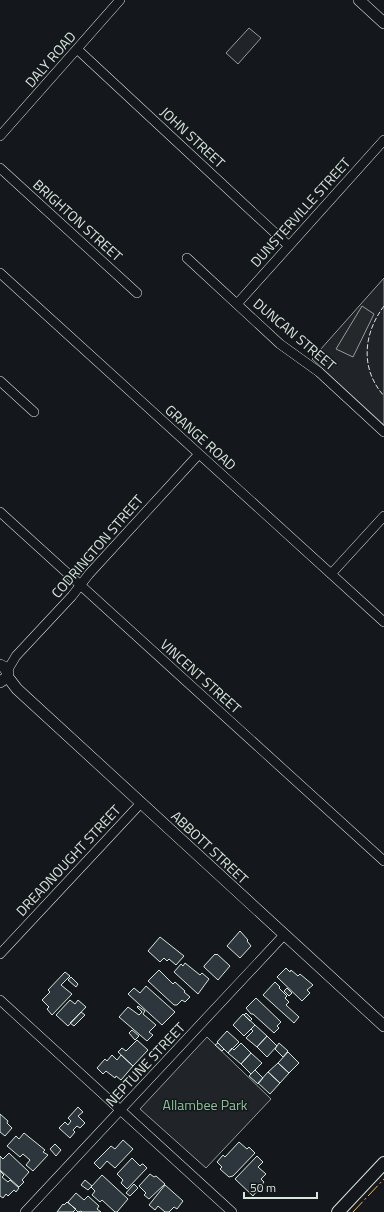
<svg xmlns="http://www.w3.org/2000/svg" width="384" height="1212" font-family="'Titillium Web',sans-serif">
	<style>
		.green { fill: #202428; stroke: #939e99 }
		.parking { fill: #24282b; stroke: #939e99 }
		.building { fill: #2c363c; stroke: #d8e6dc }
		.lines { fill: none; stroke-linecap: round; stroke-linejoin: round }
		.minor-casing { stroke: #d8e6dc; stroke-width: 10 }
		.tertiary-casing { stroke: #d8e6dc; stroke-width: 12 }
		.secondary-casing { stroke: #d8e6dc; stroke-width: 14 }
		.minor { stroke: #14181c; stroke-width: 9 }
		.tertiary { stroke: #14181c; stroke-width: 11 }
		.secondary { stroke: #14181c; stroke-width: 12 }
		.fence { stroke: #d8e6dc; stroke-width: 1; stroke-dasharray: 5 2; stroke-linecap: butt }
		.power { stroke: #ffb74d; stroke-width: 1; stroke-dasharray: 14 3 2 3; stroke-linecap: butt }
		.labels { text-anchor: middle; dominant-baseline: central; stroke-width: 3; stroke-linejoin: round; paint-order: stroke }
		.street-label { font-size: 14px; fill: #d8e6dc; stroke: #14181c }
		.park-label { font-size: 14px; fill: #8ac095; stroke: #14181c }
	</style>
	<rect width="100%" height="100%" fill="#14181c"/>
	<path class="green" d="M249,28L261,38L238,64L226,53Z
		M384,278V425L312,359Z
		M207,1037L271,1099L206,1168L140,1109Z"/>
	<path class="parking" d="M362,306L374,314L353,357L336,349Z"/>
	<path class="building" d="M240,931L248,940L247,941L251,946L240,958L227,946Z
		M160,937L184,956L176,965L169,959L167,961L164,958L160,962L148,951Z
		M215,954L216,955L217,954L230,966L218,980L204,967V966Z
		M185,963L200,975L202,973L209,979L198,994L174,972L181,964L183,966Z
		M286,968L290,972L291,970L298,976L300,974L313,985L307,990L310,993L302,1001L277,977Z
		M159,970L173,984L175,982L185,991L184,992L190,997L185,1002L182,1000L177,1005H174L148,981Z
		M65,972L70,976L61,985L72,994L52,1015L47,1009L49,1007L42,1000L50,992L48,990Z
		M71,977L78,984L76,987L68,980Z
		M275,982L280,987L279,988L287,996L285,998L289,1002L286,1005L299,1017L294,1023L263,995Z
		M146,986L175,1012L162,1025L128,994L134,988L140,993Z
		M287,988L292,993L289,996L284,991Z
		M256,998L281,1022L277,1026L279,1028L274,1033L253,1014H251L246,1008Z
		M70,1000L75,1004L78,1000L86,1007L68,1026L56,1015Z
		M138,1006L145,1011L143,1014L156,1025L149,1032L153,1035L147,1041L119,1017L128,1007L139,1015L142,1012L137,1007Z
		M81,1012L85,1015L74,1026L70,1023Z
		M246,1013L252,1019L250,1021L244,1015Z
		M243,1014L255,1025L244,1036L233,1025Z
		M255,1025L267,1036L257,1047L246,1038L253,1031L251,1029Z
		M132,1030L139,1036L135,1040L129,1033Z
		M227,1031L239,1042L228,1053L217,1042Z
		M267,1036L277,1046L267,1057L257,1047Z
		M137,1040L148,1050L133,1066L118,1052L122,1048L126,1051Z
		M218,1043L224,1049L222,1051L215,1045Z
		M241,1043L251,1053L241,1064L228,1053L232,1048L234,1050Z
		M279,1043L288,1051L283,1057L275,1049Z
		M288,1052L299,1063L289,1073L278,1063Z
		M251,1053L262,1063L251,1074L241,1064Z
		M112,1055L117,1060L121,1055L133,1066L121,1080L116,1076L115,1078L106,1071L103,1074L97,1068L105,1059L107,1061Z
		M278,1063L289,1073L280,1083L268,1072Z
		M255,1070L263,1078L258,1084L249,1076Z
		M268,1072L280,1083L270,1094L258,1083Z
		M78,1107L83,1112L78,1116L85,1123L80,1128L77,1126L73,1130L75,1132L70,1138L59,1128L65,1122L68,1125L71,1121L68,1118Z
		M0,1114L8,1121L7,1123L12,1128L5,1136L0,1132Z
		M24,1133L45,1150L43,1152L48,1155L33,1171L26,1165L30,1160L23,1154L20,1157L7,1146L16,1136L19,1139Z
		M123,1140L133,1149L115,1168L107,1161L100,1169L94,1163L111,1146L115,1149Z
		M239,1142L247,1149L249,1147L255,1153L233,1176L229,1177L220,1169L222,1167L217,1162L223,1155L225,1157Z
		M55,1144L61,1150L56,1156L50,1149Z
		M9,1153L29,1172L22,1180L24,1182L19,1187L0,1170V1156L3,1159Z
		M257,1156L263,1162L258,1167L266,1174L261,1179L264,1182L253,1196L235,1179Z
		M132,1158L140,1166L142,1164H143L147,1168L127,1189L121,1183L123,1180L117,1174Z
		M0,1171L4,1175L2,1177L8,1182L10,1180L19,1188L16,1192L14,1190L8,1196L6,1194L3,1198L0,1196Z
		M150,1174L154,1177L156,1176L165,1184L149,1199L144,1195L146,1193L139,1186Z
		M102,1175L128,1199L117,1212H115L102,1200L100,1202L92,1195L95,1191L91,1187Z
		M85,1180L92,1186L88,1190L81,1185Z
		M134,1184L138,1188L130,1196L126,1193Z
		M165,1185L183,1201L177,1209L174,1207L169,1212H165L158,1206L155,1210L149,1205Z
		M76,1193L84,1200L88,1196L99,1206L97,1209L101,1212H82L81,1211L78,1212L68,1202Z
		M67,1202L76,1209L73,1212H57L63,1204L64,1205Z"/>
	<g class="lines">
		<defs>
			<path id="minor" d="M77,49L289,246
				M0,136L120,0
				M0,168L137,293
				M187,258L280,344L319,372L384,432
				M0,273L384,622
				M237,304L384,140
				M0,381L34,412
				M0,512L384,861
				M331,574L384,516
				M7,671L16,656L72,596L89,574L199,454
				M0,954L141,803
				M0,1000L232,1212
				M25,1212L284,935"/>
			<path id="tertiary" d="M359,0L384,23
				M0,665L4,667L8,673L6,678L0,682
				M7,676L17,689L384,1026"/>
			<path id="secondary" d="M338,1212L384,1163"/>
		</defs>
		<use href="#minor" class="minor-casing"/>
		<use href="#tertiary" class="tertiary-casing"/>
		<use href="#secondary" class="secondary-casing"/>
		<use href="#minor" class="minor"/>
		<use href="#tertiary" class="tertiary"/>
		<use href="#secondary" class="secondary"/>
		<path class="fence" d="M384,306C363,334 360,369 384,396"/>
		<path class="power" d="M353,1212L384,1179"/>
	</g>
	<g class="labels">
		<g class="street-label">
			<text transform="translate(50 59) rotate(-49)">DALY ROAD</text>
			<text transform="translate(193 137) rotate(43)">JOHN STREET</text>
			<text transform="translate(300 212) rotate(-48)">DUNSTERVILLE STREET</text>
			<text transform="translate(78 220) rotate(42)">BRIGHTON STREET</text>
			<text transform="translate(295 334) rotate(40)">DUNCAN STREET</text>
			<text transform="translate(201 437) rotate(42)">GRANGE ROAD</text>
			<text transform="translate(97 546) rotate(-49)">CODRINGTON STREET</text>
			<text transform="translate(201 676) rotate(42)">VINCENT STREET</text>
			<text transform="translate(210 847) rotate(43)">ABBOTT STREET</text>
			<text transform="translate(68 860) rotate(-47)">DREADNOUGHT STREET</text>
			<text transform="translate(145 1064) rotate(-47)">NEPTUNE STREET</text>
		</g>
		<g class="park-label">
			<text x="205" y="1104">Allambee Park</text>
		</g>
	</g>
	<path d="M244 1192v6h73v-6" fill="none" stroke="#d8e6dc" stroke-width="2"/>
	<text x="250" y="1192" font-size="12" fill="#d8e6dc" stroke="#14181c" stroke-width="3" paint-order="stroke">50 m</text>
</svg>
